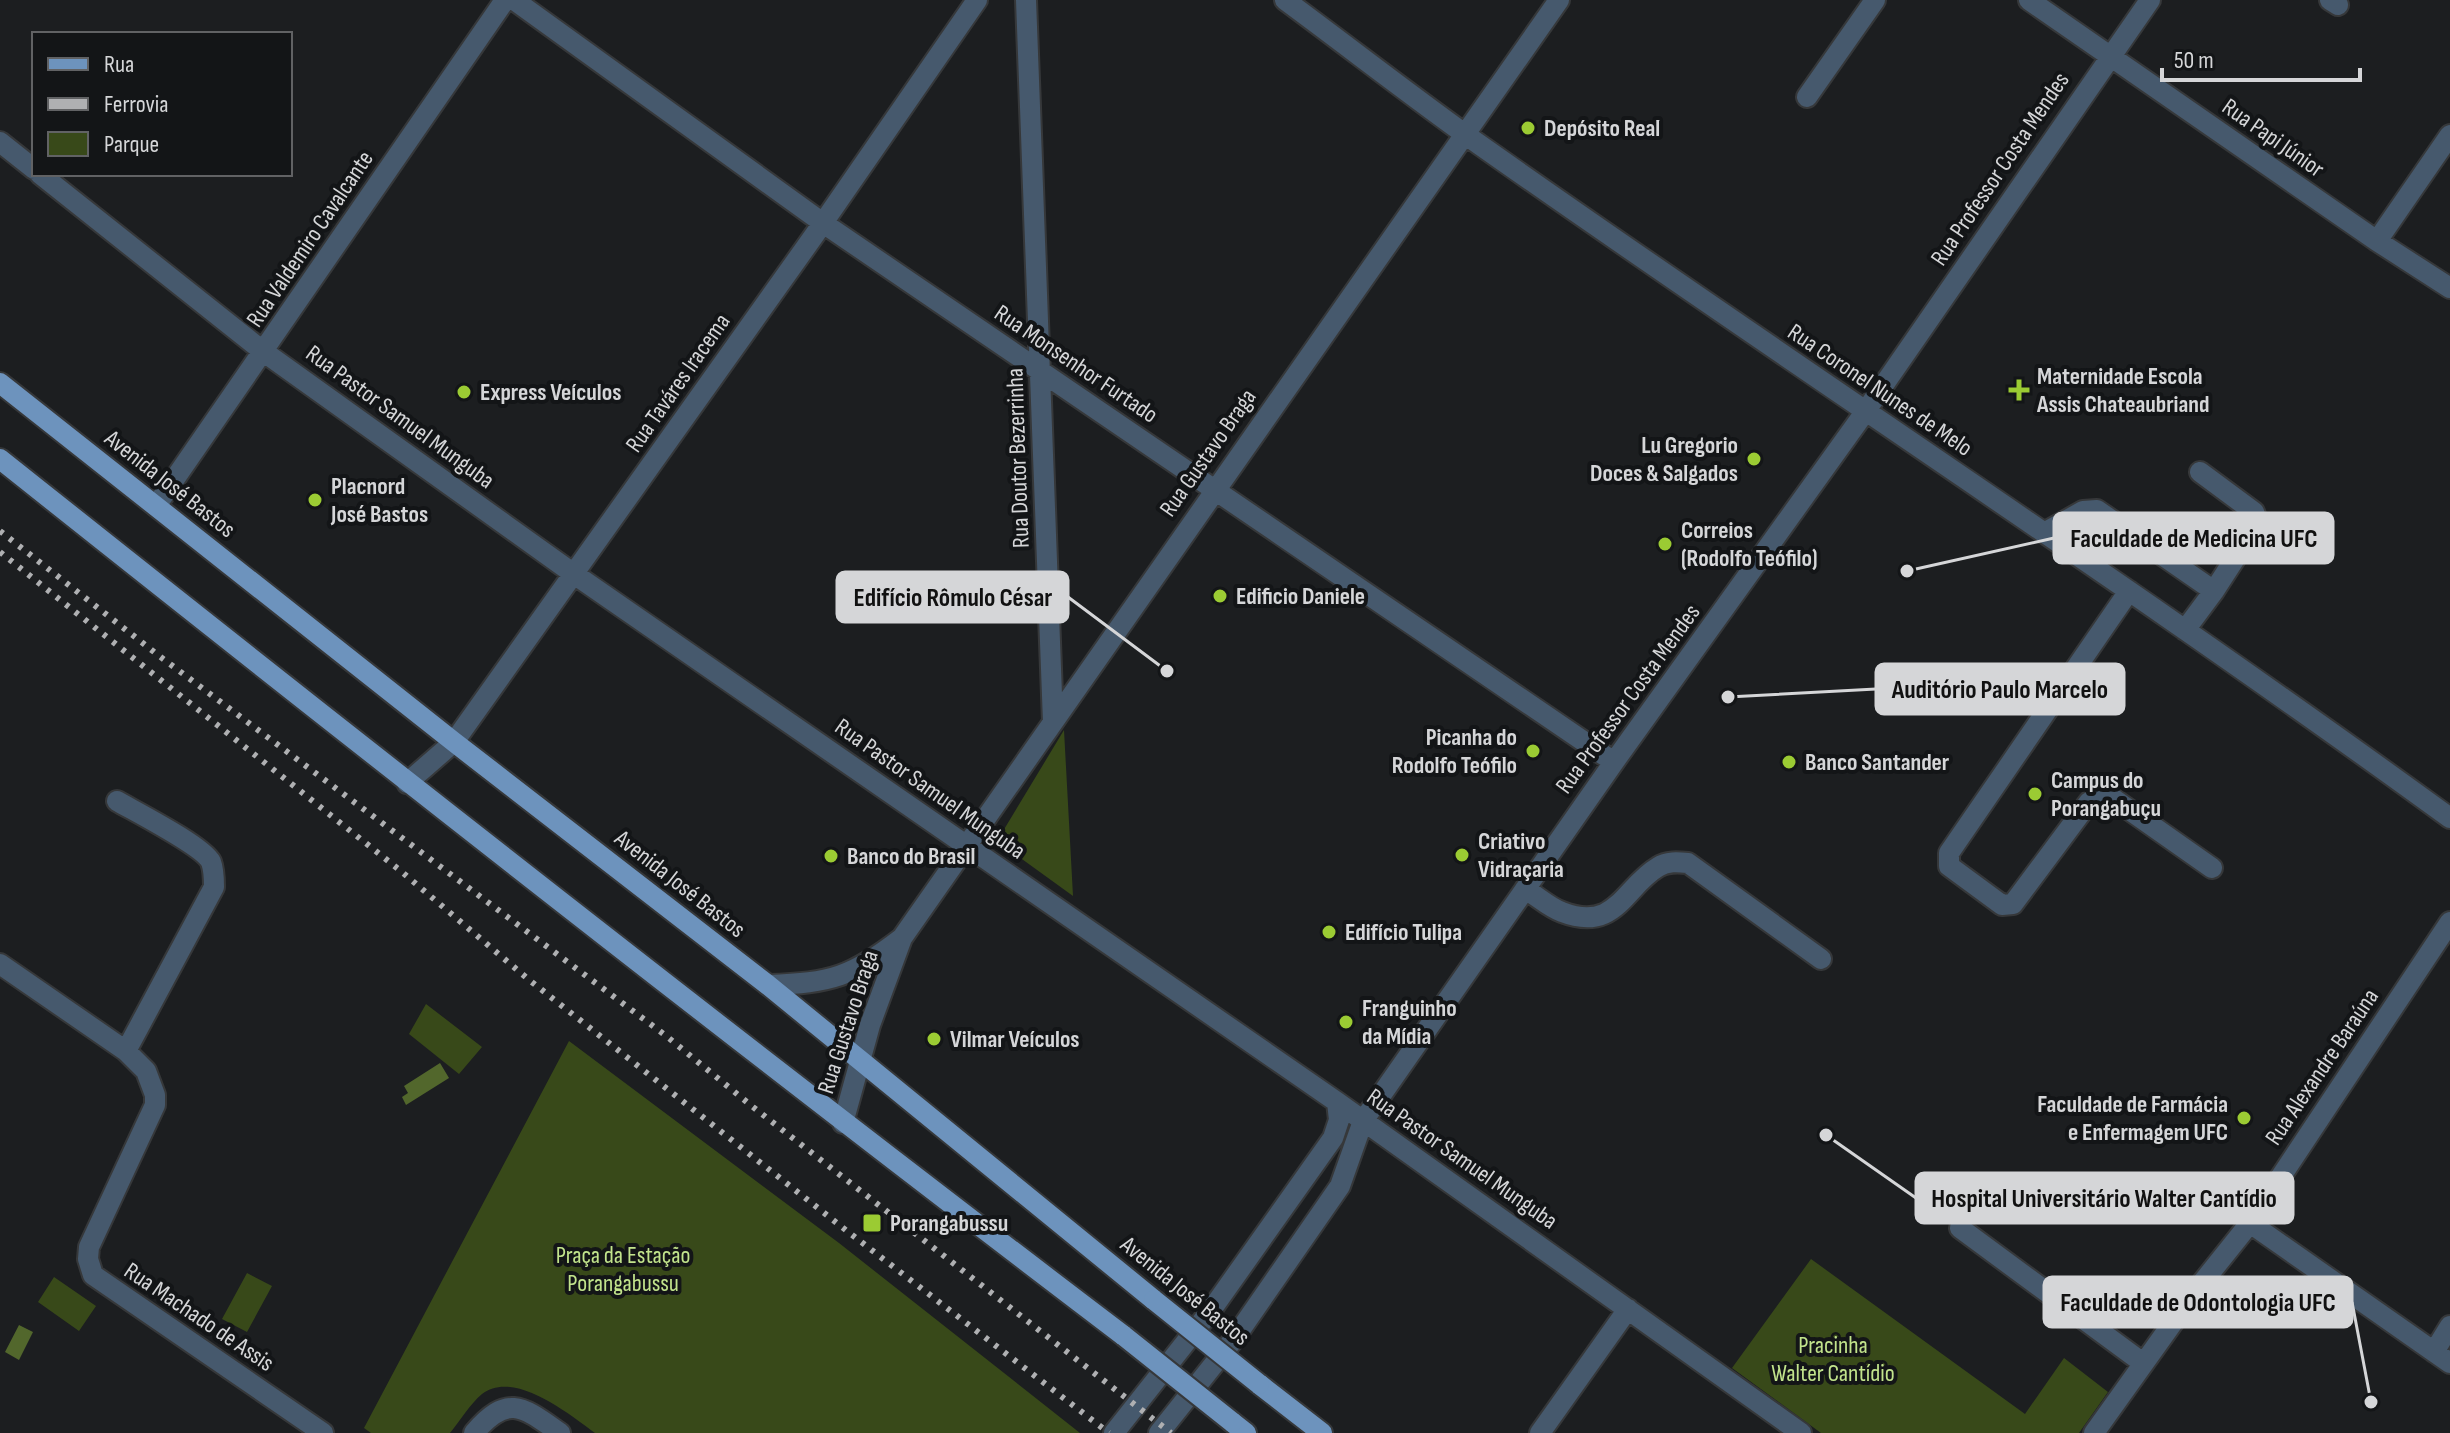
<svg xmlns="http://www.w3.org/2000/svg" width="2450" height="1433" font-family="'Sofia Sans Condensed',sans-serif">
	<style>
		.green { fill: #384919 }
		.water { fill: #52672c }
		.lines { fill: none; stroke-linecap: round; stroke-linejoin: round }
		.minor-casing { stroke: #36383a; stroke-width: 24 }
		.major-casing { stroke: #36383a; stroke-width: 24 }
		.minor { stroke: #46596d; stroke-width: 20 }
		.major { stroke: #6d93bd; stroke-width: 20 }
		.rail { stroke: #afb0b2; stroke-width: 6; stroke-dasharray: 4 8; stroke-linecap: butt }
		.major-bridge-casing { stroke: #36383a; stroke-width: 24; stroke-linecap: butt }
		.major-bridge { stroke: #6d93bd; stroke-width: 20 }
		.poi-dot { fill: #9bcb33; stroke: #131517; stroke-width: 3 }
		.labels { text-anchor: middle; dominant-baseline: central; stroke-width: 8; stroke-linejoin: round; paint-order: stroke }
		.poi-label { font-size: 24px; font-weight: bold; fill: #d5d6d8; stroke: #131517; text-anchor: start }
		.street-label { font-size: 24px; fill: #d5d6d8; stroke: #131517 }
		.park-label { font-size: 24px; fill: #c2e48c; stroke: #131517 }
		.leader { fill: none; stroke: #d5d6d8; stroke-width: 3 }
		.callout-dot { fill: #d5d6d8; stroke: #131517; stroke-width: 3 }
		.callout { fill: #d5d6d8; stroke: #d5d6d8; stroke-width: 3 }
		.callout-label { font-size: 26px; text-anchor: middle; font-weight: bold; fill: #111 }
	</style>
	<rect width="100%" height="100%" fill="#1c1e20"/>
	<path class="green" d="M1064,730L1073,896L997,841Z
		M426,1004L482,1047L459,1074L409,1034Z
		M569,1041L839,1243L1080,1433H595C570,1415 514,1369 482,1394C470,1404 460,1421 450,1433H371L364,1428Z
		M1811,1259L2025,1414L2064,1358L2108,1392L2079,1433H1821L1732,1368Z
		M247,1273L272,1286L247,1332L222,1319Z
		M54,1277L96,1306L79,1331L38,1302Z"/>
	<path class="water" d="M440,1063L449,1078L406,1105L402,1097L408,1093L404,1086Z
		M19,1325L33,1332L19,1360L5,1352Z"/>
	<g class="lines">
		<defs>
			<path id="minor" d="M514,0L823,223L1614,762
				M1026,0L1053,722
				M1285,0C1350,48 1414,98 1480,145C1802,372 2132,586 2450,818
				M2029,0L2377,241L2450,288
				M2330,0L2338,5
				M1807,97L1875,0
				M0,142L34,169
				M40,174L264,352L574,574L1337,1102L1801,1433
				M2377,241L2450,135
				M156,506L505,0
				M2044,533L2083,511L2097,510L2214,591L2258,523L2254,512L2200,472
				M2129,591L1949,853V866L2002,905L2013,904L2089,802L2100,797H2111L2212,868
				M2185,630L2214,591
				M407,783L454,742L823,223L977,0
				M117,801C136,812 203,846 211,862C214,870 214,879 214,887L126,1051
				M1525,889C1537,896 1550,908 1562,912C1616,933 1624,887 1658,867C1667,861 1678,862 1688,863L1821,959
				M0,964L126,1051L146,1071L155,1095V1105L89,1247L88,1259L93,1275L323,1433
				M768,985C832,983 851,977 902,938
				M843,1123L870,1025L902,938L1559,0
				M2250,1223L2450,1363
				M1960,1228L2143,1363
				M2434,1352L2450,1326
				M474,1433C508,1393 523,1407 560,1433
				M1114,1433L1212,1309L1333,1138L1339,1120L1337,1102
				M1159,1433L1234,1339L1340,1186L1363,1121L1614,762L1865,412L2150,0
				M1540,1433L1628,1309
				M2094,1433L2194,1293L2250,1223L2450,922"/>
			<path id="major" d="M0,383L454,742L768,985L1154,1300
				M0,459C372,755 746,1049 1124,1336
				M1259,1384L1322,1433
				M1232,1422L1246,1433"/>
		</defs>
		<use href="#minor" class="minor-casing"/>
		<use href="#major" class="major-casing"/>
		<use href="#minor" class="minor"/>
		<use href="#major" class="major"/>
		<path class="rail" d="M0,531L158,655L665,1035L753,1107L1171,1433
			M0,552L402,872L528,979L847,1231L1109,1433"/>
		<defs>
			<path id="major-bridge" d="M1154,1300L1259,1384
				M1124,1336L1232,1422"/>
		</defs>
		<use href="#major-bridge" class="major-bridge-casing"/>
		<use href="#major-bridge" class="major-bridge"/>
	</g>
	<g class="poi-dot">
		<circle cx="1528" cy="128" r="8"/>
		<path d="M2015 378h8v8h8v8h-8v8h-8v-8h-8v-8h8z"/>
		<circle cx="464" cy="392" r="8"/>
		<circle cx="1754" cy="459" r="8"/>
		<circle cx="315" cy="500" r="8"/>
		<circle cx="1665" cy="544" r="8"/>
		<circle cx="1220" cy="596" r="8"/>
		<circle cx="1533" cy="751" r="8"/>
		<circle cx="1789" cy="762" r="8"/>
		<circle cx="2035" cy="794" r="8"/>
		<circle cx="1462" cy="855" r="8"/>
		<circle cx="831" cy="856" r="8"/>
		<circle cx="1329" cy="932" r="8"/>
		<circle cx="1346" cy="1022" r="8"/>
		<circle cx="934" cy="1039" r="8"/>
		<circle cx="2244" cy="1118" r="8"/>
		<rect x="862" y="1213" width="20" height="20" rx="4"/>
	</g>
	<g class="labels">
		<g class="poi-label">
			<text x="1544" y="128">Depósito Real</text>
			<text x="2037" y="376">Maternidade Escola<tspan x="2037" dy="28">Assis Chateaubriand</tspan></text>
			<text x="480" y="392">Express Veículos</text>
			<text x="1738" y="445" text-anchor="end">Lu Gregorio<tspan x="1738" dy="28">Doces &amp; Salgados</tspan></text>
			<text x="331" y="486">Placnord<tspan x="331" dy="28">José Bastos</tspan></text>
			<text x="1681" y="530">Correios<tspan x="1681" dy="28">(Rodolfo Teófilo)</tspan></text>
			<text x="1236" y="596">Edificio Daniele</text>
			<text x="1517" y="737" text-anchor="end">Picanha do<tspan x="1517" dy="28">Rodolfo Teófilo</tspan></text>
			<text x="1805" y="762">Banco Santander</text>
			<text x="2051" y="780">Campus do<tspan x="2051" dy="28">Porangabuçu</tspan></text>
			<text x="1478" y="841">Criativo<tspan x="1478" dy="28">Vidraçaria</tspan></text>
			<text x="847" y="856">Banco do Brasil</text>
			<text x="1345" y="932">Edifício Tulipa</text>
			<text x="1362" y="1008">Franguinho<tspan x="1362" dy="28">da Mídia</tspan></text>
			<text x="950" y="1039">Vilmar Veículos</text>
			<text x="2228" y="1104" text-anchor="end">Faculdade de Farmácia<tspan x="2228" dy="28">e Enfermagem UFC</tspan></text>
			<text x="890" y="1223">Porangabussu</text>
		</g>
		<g class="street-label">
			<text transform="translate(2273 138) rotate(35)">Rua Papi Júnior</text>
			<text transform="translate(2000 169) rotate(-56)">Rua Professor Costa Mendes</text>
			<text transform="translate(310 239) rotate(-56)">Rua Valdemiro Cavalcante</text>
			<text transform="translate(1076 364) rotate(34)">Rua Monsenhor Furtado</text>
			<text transform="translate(678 383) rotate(-55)">Rua Taváres Iracema</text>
			<text transform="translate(1880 390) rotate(34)">Rua Coronel Nunes de Melo</text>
			<text transform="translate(400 417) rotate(36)">Rua Pastor Samuel Munguba</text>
			<text transform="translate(1208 453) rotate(-55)">Rua Gustavo Braga</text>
			<text transform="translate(1018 458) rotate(-92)">Rua Doutor Bezerrinha</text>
			<text transform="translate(170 484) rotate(38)">Avenida José Bastos</text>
			<text transform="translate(1628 699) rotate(-54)">Rua Professor Costa Mendes</text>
			<text transform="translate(930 789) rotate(35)">Rua Pastor Samuel Munguba</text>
			<text transform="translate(680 884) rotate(38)">Avenida José Bastos</text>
			<text transform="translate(848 1022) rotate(-72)">Rua Gustavo Braga</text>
			<text transform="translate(2322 1067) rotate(-56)">Rua Alexandre Baraúna</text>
			<text transform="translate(1462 1159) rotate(35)">Rua Pastor Samuel Munguba</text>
			<text transform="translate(1185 1291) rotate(39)">Avenida José Bastos</text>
			<text transform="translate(199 1317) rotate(34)">Rua Machado de Assis</text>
		</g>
		<g class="park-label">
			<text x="623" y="1255">Praça da Estação<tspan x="623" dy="28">Porangabussu</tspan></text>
			<text x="1833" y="1345">Pracinha<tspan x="1833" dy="28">Walter Cantídio</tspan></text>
		</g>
	</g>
	<path class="leader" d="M1907 571L2054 538M1167 671L1068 597M1728 697L1876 689M1826 1135L1916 1198M2371 1402L2352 1302"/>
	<g class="callout-dot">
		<circle cx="1907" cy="571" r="8"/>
		<circle cx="1167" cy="671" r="8"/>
		<circle cx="1728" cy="697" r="8"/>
		<circle cx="1826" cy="1135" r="8"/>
		<circle cx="2371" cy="1402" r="8"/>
	</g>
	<g class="callout">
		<rect x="2054" y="513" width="279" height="50" rx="8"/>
		<rect x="837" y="572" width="231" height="50" rx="8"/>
		<rect x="1876" y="664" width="248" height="50" rx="8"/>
		<rect x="1916" y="1173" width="377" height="50" rx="8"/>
		<rect x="2044" y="1277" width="308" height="50" rx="8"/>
	</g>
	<g class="callout-label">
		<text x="2194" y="547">Faculdade de Medicina UFC</text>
		<text x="953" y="606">Edifício Rômulo César</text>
		<text x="2000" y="698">Auditório Paulo Marcelo</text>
		<text x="2104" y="1207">Hospital Universitário Walter Cantídio</text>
		<text x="2198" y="1311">Faculdade de Odontologia UFC</text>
	</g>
	<rect x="32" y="32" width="260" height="144" fill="#131517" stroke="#616264" stroke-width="2"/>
	<rect x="48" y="58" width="40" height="12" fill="#6d93bd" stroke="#616264" stroke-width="2"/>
	<text x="104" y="72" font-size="24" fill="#d5d6d8">Rua</text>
	<rect x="48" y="98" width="40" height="12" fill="#afb0b2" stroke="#616264" stroke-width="2"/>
	<text x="104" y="112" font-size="24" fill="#d5d6d8">Ferrovia</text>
	<rect x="48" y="132" width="40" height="24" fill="#384919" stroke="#616264" stroke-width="2"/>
	<text x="104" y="152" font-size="24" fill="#d5d6d8">Parque</text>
	<path d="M2162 68v12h198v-12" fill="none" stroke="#d5d6d8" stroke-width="4"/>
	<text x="2174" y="68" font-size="24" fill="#d5d6d8" stroke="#131517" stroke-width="6" paint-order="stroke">50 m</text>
</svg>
